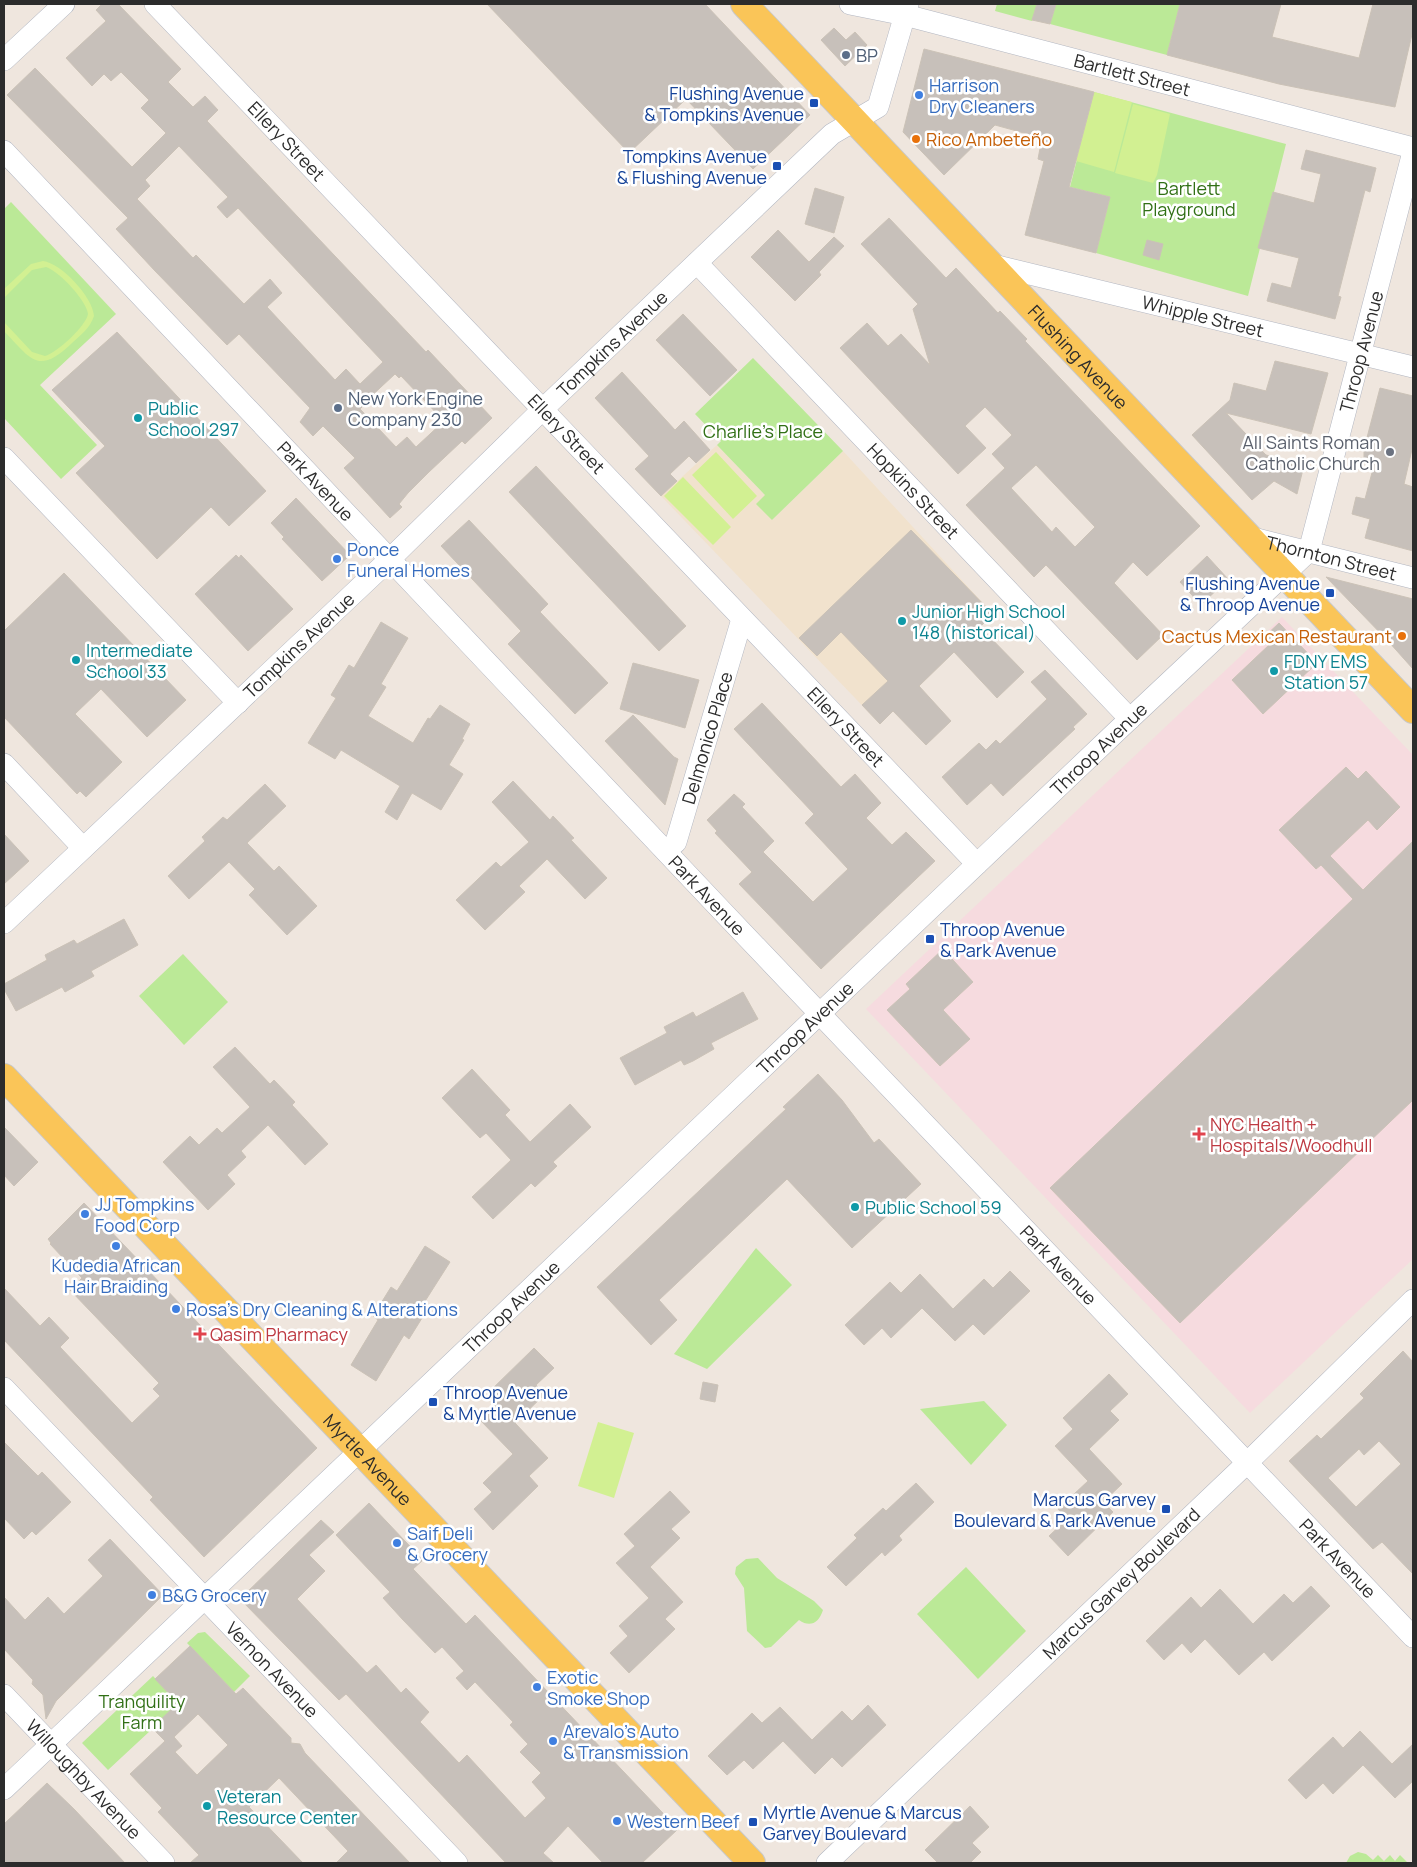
<svg xmlns="http://www.w3.org/2000/svg" width="1417" height="1867" font-family="Manrope,sans-serif">
	<style>
		.education { fill: #f1e2cd }
		.medical { fill: #f6dbdf }
		.green { fill: #bbe997 }
		.pitch { fill: #d2f092 }
		.building { fill: #c7c0ba; stroke: #cbc2b7; fill-rule: evenodd }
		.lines { fill: none; stroke-linecap: round; stroke-linejoin: round }
		.minor-casing { stroke: #b2b6c1; stroke-width: 22 }
		.major-casing { stroke: #c8c8c8; stroke-width: 28 }
		.minor { stroke: #fff; stroke-width: 21 }
		.major { stroke: #fac558; stroke-width: 26 }
		.service-dot { fill: #5c6f8a; stroke: #fff; stroke-width: 2 }
		.shop-dot { fill: #3f7fe0; stroke: #fff; stroke-width: 2 }
		.transit-dot { fill: #1a4fb4; stroke: #fff; stroke-width: 2 }
		.food-dot { fill: #e8710a; stroke: #fff; stroke-width: 2 }
		.culture-dot { fill: #0f9aa8; stroke: #fff; stroke-width: 2 }
		.worship-dot { fill: #6b7280; stroke: #fff; stroke-width: 2 }
		.health-dot { fill: #e0444e; stroke: #fff; stroke-width: 2 }
		.labels { text-anchor: middle; dominant-baseline: central; stroke-width: 5; stroke-linejoin: round; paint-order: stroke }
		.service-label { font-size: 18px; fill: #4e5e75; stroke: #fff; text-anchor: start }
		.street-label { font-size: 18px; fill: #2c2c2c; stroke: #fff }
		.shop-label { font-size: 18px; fill: #366cbe; stroke: #fff; text-anchor: start }
		.transit-label { font-size: 18px; fill: #164399; stroke: #fff; text-anchor: end }
		.food-label { font-size: 18px; fill: #c56008; stroke: #fff; text-anchor: start }
		.park-label { font-size: 18px; fill: #317016; stroke: #fff }
		.culture-label { font-size: 18px; fill: #0d838f; stroke: #fff; text-anchor: start }
		.worship-label { font-size: 18px; fill: #5b616d; stroke: #fff; text-anchor: end }
		.health-label { font-size: 18px; fill: #be3a42; stroke: #fff; text-anchor: start }
	</style>
	<rect width="100%" height="100%" fill="#efe6de"/>
	<path class="education" d="M717,445L765,495L772,520L843,451L993,614L880,724L661,496Z"/>
	<path class="medical" d="M1282,617L1413,755V1259L1250,1413L866,1009Z"/>
	<path class="green" d="M997,4H1037L1032,21L995,11Z
		M1056,4H1180L1167,55L1050,24Z
		M1094,92L1286,144L1248,296L1096,253L1110,197L1070,187Z
		M11,202L116,314L40,385L97,445L61,479L4,418V209Z
		M753,358L843,451L772,520L756,504L765,495L717,445L721,441L695,414Z
		M183,954L228,1002L184,1045L139,996Z
		M756,1248L792,1285L707,1369L674,1354Z
		M984,1401L1007,1425L971,1465L920,1409Z
		M758,1558L777,1578L814,1601L823,1610C819,1623 810,1628 799,1620L771,1647L765,1648L747,1631L744,1588L735,1574L736,1567L746,1559Z
		M966,1567L1026,1631L978,1679L917,1614Z
		M205,1632L250,1676L234,1692L187,1643L198,1633Z
		M153,1676L179,1704L108,1770L82,1743Z
		M1358,1852L1366,1854L1373,1860L1378,1855L1384,1861L1390,1855L1395,1861L1400,1855L1408,1863H1346L1350,1856Z"/>
	<path class="pitch" d="M1094,92L1132,102L1114,172L1076,161Z
		M1133,104L1170,114L1157,175L1153,183L1115,173Z
		M43,261C61,263 93,297 94,316C90,328 81,335 72,343C38,376 31,359 4,331V322L32,352L45,356C57,353 86,326 88,314C87,301 59,271 46,267L32,270L4,298V289L31,264Z
		M716,452L757,496L733,519L692,475Z
		M683,477L731,527L713,545L664,496Z
		M598,1422L634,1433L614,1498L578,1486Z"/>
	<path class="building" d="M102,4H118L181,69L168,82L193,107L205,96L218,110L207,121L426,352L428,350L492,418L465,444L462,441L429,472L408,493L399,504L402,507L390,518L344,468L355,458L323,426L313,436L300,422L310,408L239,334L227,345L155,271L116,229L128,218L7,95L35,68L132,167L166,133L141,108L149,100L121,72L111,81L104,74L92,86L66,58L106,21L96,10ZM179,146L228,197L217,207L227,218L238,208L383,362L360,384L346,369L335,380L267,307L282,293L270,279L244,304L196,255L193,258L137,199L150,186L145,180ZM395,374L399,378L401,376L444,421L416,447L407,437L396,447L360,409L367,402L366,401Z
		M487,4H705L810,115L753,169L686,99L629,153Z
		M1037,4H1056L1050,24L1032,20Z
		M1180,4H1281L1272,37L1359,58L1373,4H1413V30L1395,107L1279,84L1167,55Z
		M834,28L846,40L855,32L867,45L845,66L821,40Z
		M924,49L1094,92L1069,187L1110,197L1096,253L1025,235L1044,161L1038,159L1042,138L995,125L944,175L903,132Z
		M1306,150L1376,168L1370,192L1365,190L1338,296L1341,297L1335,319L1267,301L1272,283L1291,288L1299,258L1258,248L1273,192L1314,203L1321,174L1301,169Z
		M815,188L844,197L834,233L805,224Z
		M889,218L946,278L956,268L998,313L1000,311L1027,339L1025,341L1200,526L1147,576L1133,562L1114,583L1163,635L1137,660L1046,565L1034,577L966,505L1005,468L992,454L1012,435L985,407L965,426L986,448L958,474L840,348L867,323L888,346L901,334L930,365L913,309L918,304L861,244ZM1036,465L1095,527L1075,547L1056,527L1052,532L1011,488Z
		M778,230L809,262L834,237L844,246L819,272L821,275L795,301L751,257Z
		M1147,240L1163,244L1159,260L1143,255Z
		M683,314L737,370L710,396L656,340Z
		M117,332L266,491L229,526L211,507L157,559L76,473L105,446L52,390Z
		M1275,361L1328,373L1311,434L1226,413L1266,455L1304,465L1297,494L1274,481L1252,500L1192,435L1230,400L1234,383L1266,391Z
		M622,372L675,430L684,421L710,450L696,463L689,456L670,474L677,481L661,496L635,469L649,456L595,398Z
		M1380,388L1413,396V445L1404,484L1413,487V551L1365,538L1370,519L1352,514L1356,497L1365,499L1373,469L1364,463V449Z
		M536,466L686,626L659,651L509,492Z
		M296,498L350,555L322,581L282,539L284,537L271,523Z
		M469,520L548,604L540,612L608,683L575,714L508,644L521,631L441,546Z
		M911,530L993,614L980,627L1024,672L997,698L954,652L919,686L951,721L926,745L893,711L880,724L862,705L888,681L841,632L817,656L799,638Z
		M236,555L239,558L241,555L293,609L248,651L195,594Z
		M1207,556L1228,579L1201,605L1180,582Z
		M64,573L186,700L147,737L101,689L75,714L122,762L86,797L80,791L77,794L4,717V631Z
		M1326,577L1413,599V669L1388,641Z
		M381,622L408,638L381,684L386,687L368,716L413,743L428,718L430,719L440,705L470,724L462,739L464,740L449,765L463,774L441,810L412,793L397,820L385,812L400,786L341,750L335,759L308,743L336,698L331,695L349,665L354,668Z
		M1279,623L1317,663L1263,714L1232,680L1270,644L1263,638Z
		M633,663L699,680L685,728L620,709Z
		M1045,670L1087,714L1073,727L1075,729L1003,796L991,783L967,805L942,777L979,743L986,750L996,740L1000,744L1047,699L1031,682Z
		M762,703L841,787L855,774L881,803L866,818L892,845L906,832L935,861L821,969L739,884L752,872L715,833L717,831L707,820L734,794L745,804L742,807L774,841L763,852L813,902L848,869L805,823L814,814L734,729Z
		M633,715L674,757L678,759L665,805L605,741Z
		M1346,767L1358,779L1366,771L1400,807L1377,830L1368,820L1330,856L1363,890L1413,841V1100L1180,1323L1050,1188L1353,899L1321,865L1316,869L1279,830Z
		M513,781L550,820L553,816L574,838L571,840L607,878L585,899L547,859L519,886L525,892L485,930L456,900L496,862L501,867L529,842L492,802Z
		M265,784L286,806L247,843L274,871L279,866L317,906L287,935L249,895L255,889L229,862L189,899L168,876L205,841L202,837L223,817L227,820Z
		M4,834L29,861L4,884Z
		M124,919L138,945L91,971L94,976L65,992L62,987L16,1011L4,989V984L47,960L45,955L74,940L77,944Z
		M943,949L973,982L943,1010L970,1039L940,1066L887,1010L910,989L906,984Z
		M743,992L758,1019L711,1043L714,1049L693,1061L684,1065L681,1060L635,1085L620,1058L667,1033L664,1027L693,1012L696,1017Z
		M235,1047L270,1084L274,1080L295,1102L292,1105L328,1144L305,1165L268,1125L241,1151L246,1157L227,1175L235,1184L208,1210L163,1162L190,1136L199,1145L217,1128L222,1133L250,1107L213,1067Z
		M472,1069L510,1110L505,1115L530,1142L570,1104L591,1127L553,1162L557,1166L535,1187L531,1183L493,1219L472,1197L511,1160L486,1133L480,1138L442,1098Z
		M818,1074L842,1100L874,1143L879,1139L921,1184L852,1248L787,1179L659,1300L677,1320L651,1345L597,1287L786,1109L783,1107Z
		M4,1127L38,1162L14,1186L4,1175Z
		M84,1203L317,1448L204,1557L150,1500L153,1497L4,1340V1288L40,1326L49,1317L69,1338L60,1347L132,1423L160,1396L153,1389L159,1383L70,1290L82,1278L50,1244L51,1243L48,1239Z
		M425,1246L450,1262L422,1306L427,1310L409,1339L404,1335L376,1381L351,1365L378,1320L373,1316L391,1287L397,1291Z
		M1010,1271L1030,1291L984,1335L973,1324L955,1341L922,1308L891,1338L882,1328L864,1345L845,1325L890,1282L901,1293L920,1274L953,1309L984,1279L993,1288Z
		M534,1348L554,1368L536,1385L545,1394L515,1423L548,1458L529,1476L538,1486L493,1530L474,1509L492,1492L483,1483L513,1454L480,1420L498,1402L489,1392Z
		M1403,1351L1413,1362V1574L1382,1542L1373,1549L1289,1461L1317,1435L1321,1439L1364,1398L1360,1394ZM1379,1441L1401,1464L1356,1507L1328,1478L1359,1449L1364,1455Z
		M1109,1374L1128,1394L1110,1411L1119,1420L1089,1449L1122,1484L1103,1502L1113,1512L1068,1556L1049,1536L1067,1519L1058,1509L1088,1481L1055,1446L1073,1429L1063,1418Z
		M703,1382L718,1385L715,1402L700,1399Z
		M4,1442L38,1476L42,1472L71,1502L36,1535L32,1531L24,1539L4,1518Z
		M916,1483L934,1502L899,1536L902,1540L885,1556L882,1552L846,1586L827,1567L857,1538L854,1535L883,1508L886,1511Z
		M670,1491L690,1512L671,1529L680,1538L650,1567L683,1602L665,1619L675,1629L629,1673L610,1653L628,1636L619,1626L649,1598L616,1563L635,1546L624,1534Z
		M369,1503L423,1560L413,1569L466,1624L475,1615L678,1829L642,1863H603L568,1826L543,1853L554,1863H506L346,1694L339,1700L240,1599L321,1520L334,1532L309,1555L325,1571L297,1599L367,1673L376,1665L401,1693L406,1688L429,1712L420,1722L459,1763L467,1755L525,1818L546,1798L532,1782L541,1773L520,1752L528,1744L510,1725L513,1722L475,1682L467,1690L456,1678L464,1671L442,1647L435,1653L403,1620L383,1598L390,1592L336,1535Z
		M110,1539L163,1595L56,1701L46,1719L43,1695L32,1684L33,1680L4,1649V1597L25,1620L48,1597L64,1614L103,1576L88,1560Z
		M1311,1586L1330,1606L1272,1661L1264,1652L1239,1675L1205,1639L1191,1653L1182,1643L1164,1660L1146,1641L1191,1597L1201,1608L1220,1589L1253,1624L1284,1594L1293,1603Z
		M190,1646L236,1694L243,1688L291,1738V1743L300,1744L305,1753L410,1863H336L348,1851L279,1778L249,1807L303,1863H190L199,1855L158,1812L162,1808L130,1774L165,1741L152,1728L178,1703L155,1679ZM198,1714L228,1745L197,1775L175,1752L182,1746L174,1737Z
		M868,1705L886,1725L842,1767L832,1757L815,1774L783,1741L753,1769L744,1760L727,1775L708,1756L752,1713L762,1723L780,1707L812,1740L842,1711L852,1721Z
		M1360,1731L1392,1764L1413,1744V1781L1395,1798L1363,1765L1333,1794L1323,1783L1306,1799L1288,1780L1333,1737L1343,1748Z
		M47,1783L74,1809L125,1863H4V1824Z
		M970,1806L989,1827L972,1843L981,1852L970,1863H938L925,1850Z"/>
	<g class="lines">
		<defs>
			<g id="minor">
				<path id="s1" d="M155,4C430,289 703,577 977,864"/>
				<path id="s2" d="M850,4L905,15L1413,148"/>
				<path d="M4,60L64,4"/>
				<path id="s3" d="M4,151L722,911L1413,1637"/>
				<path id="s4" d="M697,263L1130,719"/>
				<path id="s5" d="M993,265L1413,367"/>
				<path d="M4,458L238,703"/>
				<path id="s6" d="M1249,537L1413,578"/>
				<path d="M4,764L83,848"/>
				<path id="s7" d="M666,851L676,842L742,619"/>
				<path id="s8" d="M4,923L390,559L544,408L832,134L878,107L908,4"/>
				<path id="s9" d="M4,1388L457,1863"/>
				<path id="s10" d="M4,1695L164,1863"/>
				<path id="s11" d="M4,1789L1117,731L1309,551L1413,152"/>
				<path id="s12" d="M827,1863L1247,1463L1413,1300"/>
			</g>
			<g id="major">
				<path id="s13" d="M744,4L1413,710"/>
				<path id="s14" d="M4,1077L752,1863"/>
			</g>
		</defs>
		<use href="#minor" class="minor-casing"/>
		<use href="#major" class="major-casing"/>
		<use href="#minor" class="minor"/>
		<use href="#major" class="major"/>
	</g>
	<g class="service-dot">
		<circle cx="846" cy="55" r="5"/>
		<circle cx="338" cy="408" r="5"/>
	</g>
	<g class="shop-dot">
		<circle cx="919" cy="95" r="5"/>
		<circle cx="337" cy="559" r="5"/>
		<circle cx="85" cy="1214" r="5"/>
		<circle cx="116" cy="1246" r="5"/>
		<circle cx="176" cy="1309" r="5"/>
		<circle cx="397" cy="1543" r="5"/>
		<circle cx="152" cy="1595" r="5"/>
		<circle cx="537" cy="1687" r="5"/>
		<circle cx="553" cy="1741" r="5"/>
		<circle cx="617" cy="1821" r="5"/>
	</g>
	<g class="transit-dot">
		<rect x="809" y="98" width="10" height="10" rx="2.5"/>
		<rect x="772" y="161" width="10" height="10" rx="2.5"/>
		<rect x="1325" y="588" width="10" height="10" rx="2.5"/>
		<rect x="925" y="934" width="10" height="10" rx="2.5"/>
		<rect x="428" y="1397" width="10" height="10" rx="2.5"/>
		<rect x="1161" y="1504" width="10" height="10" rx="2.5"/>
		<rect x="748" y="1817" width="10" height="10" rx="2.5"/>
	</g>
	<g class="food-dot">
		<circle cx="916" cy="139" r="5"/>
		<circle cx="1402" cy="636" r="5"/>
	</g>
	<g class="culture-dot">
		<circle cx="138" cy="418" r="5"/>
		<circle cx="902" cy="621" r="5"/>
		<circle cx="76" cy="660" r="5"/>
		<circle cx="1274" cy="671" r="5"/>
		<circle cx="855" cy="1207" r="5"/>
		<circle cx="207" cy="1806" r="5"/>
	</g>
	<circle class="worship-dot" cx="1390" cy="452" r="5"/>
	<g class="health-dot">
		<path d="M1196.5 1126.5h5v5h5v5h-5v5h-5v-5h-5v-5h5z"/>
		<path d="M197.5 1326.5h5v5h5v5h-5v5h-5v-5h-5v-5h5z"/>
	</g>
	<g class="labels">
		<g class="service-label">
			<text x="856" y="55">BP</text>
			<text x="348" y="398">New York Engine<tspan x="348" dy="21">Company 230</tspan></text>
		</g>
		<g class="street-label">
			<text stroke="none"><textPath href="#s2" startOffset="291">Bartlett Street</textPath></text>
			<text stroke="none"><textPath href="#s1" startOffset="190">Ellery Street</textPath></text>
			<text stroke="none"><textPath href="#s5" startOffset="216">Whipple Street</textPath></text>
			<text stroke="none"><textPath href="#s8" startOffset="840">Tompkins Avenue</textPath></text>
			<text stroke="none"><textPath href="#s11" startOffset="2005">Throop Avenue</textPath></text>
			<text stroke="none"><textPath href="#s13" startOffset="486">Flushing Avenue</textPath></text>
			<text stroke="none"><textPath href="#s1" startOffset="595">Ellery Street</textPath></text>
			<text stroke="none"><textPath href="#s3" startOffset="454">Park Avenue</textPath></text>
			<text stroke="none"><textPath href="#s4" startOffset="314">Hopkins Street</textPath></text>
			<text stroke="none"><textPath href="#s6" startOffset="85">Thornton Street</textPath></text>
			<text stroke="none"><textPath href="#s8" startOffset="405">Tompkins Avenue</textPath></text>
			<text stroke="none"><textPath href="#s1" startOffset="1000">Ellery Street</textPath></text>
			<text stroke="none"><textPath href="#s7" startOffset="122">Delmonico Place</textPath></text>
			<text stroke="none"><textPath href="#s11" startOffset="1510">Throop Avenue</textPath></text>
			<text stroke="none"><textPath href="#s3" startOffset="1024">Park Avenue</textPath></text>
			<text stroke="none"><textPath href="#s11" startOffset="1105">Throop Avenue</textPath></text>
			<text stroke="none"><textPath href="#s3" startOffset="1534">Park Avenue</textPath></text>
			<text stroke="none"><textPath href="#s11" startOffset="700">Throop Avenue</textPath></text>
			<text stroke="none"><textPath href="#s14" startOffset="528">Myrtle Avenue</textPath></text>
			<text stroke="none"><textPath href="#s3" startOffset="1939">Park Avenue</textPath></text>
			<text stroke="none"><textPath href="#s12" startOffset="406">Marcus Garvey Boulevard</textPath></text>
			<text stroke="none"><textPath href="#s9" startOffset="389">Vernon Avenue</textPath></text>
			<text stroke="none"><textPath href="#s10" startOffset="116">Willoughby Avenue</textPath></text>
		</g>
		<g class="shop-label">
			<text x="929" y="85">Harrison<tspan x="929" dy="21">Dry Cleaners</tspan></text>
			<text x="347" y="549">Ponce<tspan x="347" dy="21">Funeral Homes</tspan></text>
			<text x="95" y="1204">JJ Tompkins<tspan x="95" dy="21">Food Corp</tspan></text>
			<text x="116" y="1265" text-anchor="middle">Kudedia African<tspan x="116" dy="21">Hair Braiding</tspan></text>
			<text x="186" y="1309">Rosa's Dry Cleaning &amp; Alterations</text>
			<text x="407" y="1533">Saif Deli<tspan x="407" dy="21">&amp; Grocery</tspan></text>
			<text x="162" y="1595">B&amp;G Grocery</text>
			<text x="547" y="1677">Exotic<tspan x="547" dy="21">Smoke Shop</tspan></text>
			<text x="563" y="1731">Arevalo's Auto<tspan x="563" dy="21">&amp; Transmission</tspan></text>
			<text x="627" y="1821">Western Beef</text>
		</g>
		<g class="transit-label">
			<text x="804" y="93">Flushing Avenue<tspan x="804" dy="21">&amp; Tompkins Avenue</tspan></text>
			<text x="767" y="156">Tompkins Avenue<tspan x="767" dy="21">&amp; Flushing Avenue</tspan></text>
			<text x="1320" y="583">Flushing Avenue<tspan x="1320" dy="21">&amp; Throop Avenue</tspan></text>
			<text x="940" y="929" text-anchor="start">Throop Avenue<tspan x="940" dy="21">&amp; Park Avenue</tspan></text>
			<text x="443" y="1392" text-anchor="start">Throop Avenue<tspan x="443" dy="21">&amp; Myrtle Avenue</tspan></text>
			<text x="1156" y="1499">Marcus Garvey<tspan x="1156" dy="21">Boulevard &amp; Park Avenue</tspan></text>
			<text x="763" y="1812" text-anchor="start">Myrtle Avenue &amp; Marcus<tspan x="763" dy="21">Garvey Boulevard</tspan></text>
		</g>
		<g class="food-label">
			<text x="926" y="139">Rico Ambeteño</text>
			<text x="1392" y="636" text-anchor="end">Cactus Mexican Restaurant</text>
		</g>
		<g class="park-label">
			<text x="1189" y="188">Bartlett<tspan x="1189" dy="21">Playground</tspan></text>
			<text x="763" y="431">Charlie's Place</text>
			<text x="142" y="1701">Tranquility<tspan x="142" dy="21">Farm</tspan></text>
		</g>
		<g class="culture-label">
			<text x="148" y="408">Public<tspan x="148" dy="21">School 297</tspan></text>
			<text x="912" y="611">Junior High School<tspan x="912" dy="21">148 (historical)</tspan></text>
			<text x="86" y="650">Intermediate<tspan x="86" dy="21">School 33</tspan></text>
			<text x="1284" y="661">FDNY EMS<tspan x="1284" dy="21">Station 57</tspan></text>
			<text x="865" y="1207">Public School 59</text>
			<text x="217" y="1796">Veteran<tspan x="217" dy="21">Resource Center</tspan></text>
		</g>
		<g class="worship-label">
			<text x="1380" y="442">All Saints Roman<tspan x="1380" dy="21">Catholic Church</tspan></text>
		</g>
		<g class="health-label">
			<text x="1210" y="1124">NYC Health +<tspan x="1210" dy="21">Hospitals/Woodhull</tspan></text>
			<text x="210" y="1334">Qasim Pharmacy</text>
		</g>
	</g>
	<rect width="1417" height="1867" fill="none" stroke="#2c2c2c" stroke-width="10"/>
</svg>
